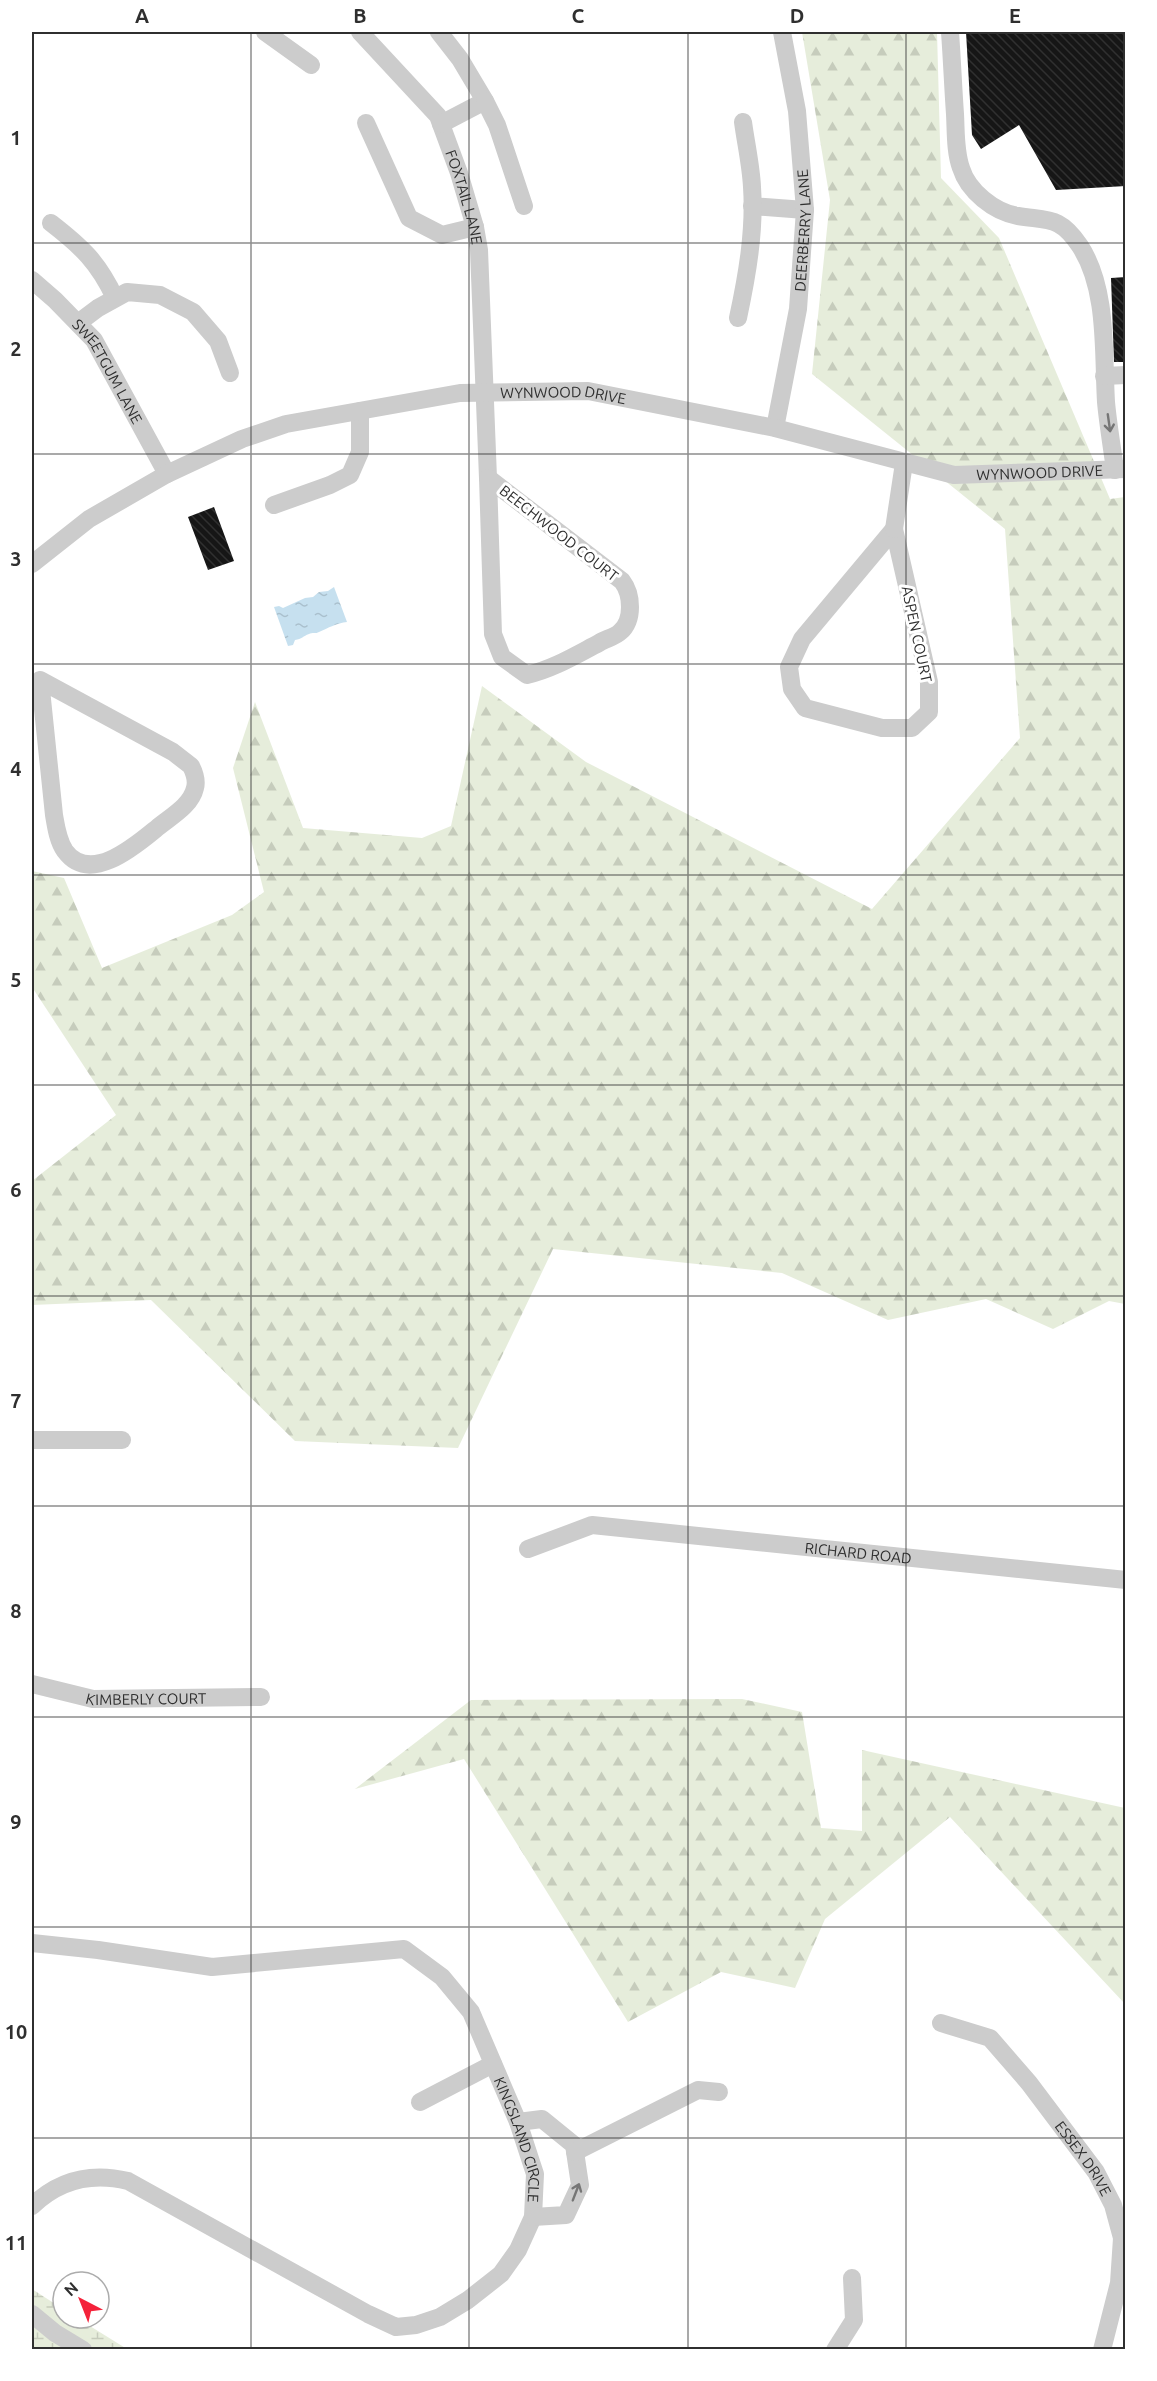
<svg xmlns="http://www.w3.org/2000/svg" width="1157" height="2381" font-family="Ubuntu,sans-serif">
	<style>
		.forest { fill: url(#forest-firs) }
		.wetland { fill: url(#wetland-marsh) }
		.water { fill: url(#water-ripples) }
		.building { fill: url(#building-back-hatch) }
		.lines { fill: none; stroke-linecap: round; stroke-linejoin: round }
		.minor { stroke: #ccc; stroke-width: 18 }
		.oneway { stroke: #767676 }
		.grid { fill: none; stroke: #2f2f2f; stroke-width: 1.5; stroke-opacity: 0.55 }
		.labels { text-anchor: middle; dominant-baseline: central; stroke-width: 6; stroke-linejoin: round; paint-order: stroke }
		.street-label { font-size: 15px; fill: #2f2f2f; stroke: #fff }
		.neatline { fill: none; stroke: #2f2f2f; stroke-width: 2 }
		.grid-label { font-size: 20px; text-anchor: middle; font-weight: bold; fill: #2f2f2f }
	</style>
	<defs>
		<pattern id="forest-firs" width="22" height="20" patternUnits="userSpaceOnUse" patternTransform="scale(1.5)"><rect width="22" height="20" fill="#e6eddb"/><path d="M5 1l3.5 6h-7zM16 11l3.5 6h-7z" fill="#c6ccbc"/></pattern>
		<pattern id="wetland-marsh" width="20" height="14" patternUnits="userSpaceOnUse" patternTransform="scale(1.5)"><rect width="20" height="14" fill="#e6eddb"/><path d="M1 5h8M5 5V1M11 12h8M15 12V8" fill="none" stroke="#c6ccbc"/></pattern>
		<pattern id="water-ripples" width="26" height="14" patternUnits="userSpaceOnUse" patternTransform="scale(1.5)"><rect width="26" height="14" fill="#c6e0ef"/><path d="M2 4q2-2 4 0t4 0M15 11q2-2 4 0t4 0" fill="none" stroke="#aac0cd"/></pattern>
		<pattern id="building-back-hatch" width="6" height="6" patternUnits="userSpaceOnUse" patternTransform="scale(1.5)"><rect width="6" height="6" fill="#161616"/><path d="M-1 5l2 2M0 0l6 6M5-1l2 2" fill="none" stroke="#303030"/></pattern>
	</defs>
	<rect width="100%" height="100%" fill="#fff"/>
	<path class="forest" d="M802,32H937L941,178L999,238L1110,499L1125,497V1304L1109,1301L1053,1329L986,1299L888,1320L782,1273L553,1249L458,1448L295,1441L151,1300L32,1305V1181L116,1115L32,987V871L64,878L102,968L232,915L264,892L233,768L255,702L303,828L422,838L451,826L482,686L586,762L872,909L1020,738L1005,529L812,374L830,200Z
		M742,1699L802,1712L821,1828L862,1831V1750L1125,1808V2004L950,1817L825,1919L795,1988L721,1972L628,2022L464,1759L355,1789L471,1700Z"/>
	<path class="wetland" d="M32,2289L63,2309V2318H77L127,2349H32Z"/>
	<path class="water" d="M334,587L347,622C337,623 328,628 319,632C316,634 312,632 309,634C303,636 302,639 295,640L293,645L288,646L274,607L279,606L283,608L305,598L313,597L319,592L328,591Z"/>
	<path class="building" d="M966,32H1126V186L1056,190L1019,125L981,149L972,135Z
		M1126,277V362H1114L1111,278Z
		M214,507L234,561L208,570L188,517Z"/>
	<g class="lines">
		<g class="minor">
			<path d="M265,32L311,65"/>
			<path id="s1" d="M360,32L438,116L459,173L475,227L479,250L488,478"/>
			<path d="M439,32L460,59L485,101L441,124"/>
			<path d="M950,32C952,59 953,86 955,114C956,132 955,151 961,168C968,191 994,212 1018,216C1049,221 1060,216 1080,246C1108,289 1103,352 1106,402C1108,424 1112,447 1115,470"/>
			<path d="M485,101L497,125L524,206"/>
			<path d="M366,123L409,218L442,235L475,227"/>
			<path d="M752,206L805,210"/>
			<path d="M51,223C82,247 98,262 115,298"/>
			<path id="s2" d="M32,280L55,300L94,340L167,474"/>
			<path d="M738,318C747,276 755,231 752,187C751,166 746,144 743,122"/>
			<path d="M78,323L98,308L127,292L160,295L193,312L218,341L230,373"/>
			<path d="M1104,376L1126,375"/>
			<path id="s3" d="M775,428L798,309L805,210L797,111L782,32"/>
			<path d="M488,478L622,581C632,594 634,620 620,632C615,637 605,639 599,643C576,655 553,669 527,675L502,657L493,634Z"/>
			<path d="M274,505L330,485L350,475L360,452V411"/>
			<path d="M894,529L929,682V712L912,728H882L805,708L792,689L789,667L802,639Z"/>
			<path d="M894,529L904,463"/>
			<path id="s4" d="M32,564L89,519L167,474L242,439L286,424L460,393L588,391L775,428L954,475L1126,469"/>
			<path d="M40,680L173,752L191,766C194,772 197,781 195,788C191,806 170,817 157,828C135,846 90,885 65,851C58,841 56,827 54,815Z"/>
			<path d="M32,1440H122"/>
			<path id="s5" d="M528,1549L592,1525L1126,1580"/>
			<path id="s6" d="M32,1684L93,1699L261,1697"/>
			<path id="s7" d="M32,1943L98,1950L212,1967L404,1949L442,1977L471,2012L518,2122L535,2174L533,2217L518,2250L501,2274L468,2300L440,2317L416,2325L396,2327L368,2314L128,2181C91,2172 59,2180 32,2206"/>
			<path id="s8" d="M941,2023L990,2038L1029,2083L1096,2172L1113,2205L1122,2238L1119,2283L1102,2350"/>
			<path d="M420,2102L493,2064"/>
			<path d="M518,2122L542,2119L574,2145L580,2185L566,2215L533,2217"/>
			<path d="M575,2152L698,2090L719,2092"/>
			<path d="M32,2314L55,2333L83,2350"/>
			<path d="M835,2350L854,2320L852,2278"/>
		</g>
	</g>
	<defs><path id="oneway-shaft" d="M-6 0H5M1.5-3L5.5 0L1.5 3" fill="none" stroke-width="1.6" stroke-linecap="round" stroke-linejoin="round" transform="scale(1.5)"/></defs>
	<g class="oneway">
		<use href="#oneway-shaft" transform="translate(1109 423) rotate(82)"/>
		<use href="#oneway-shaft" transform="translate(576 2192) rotate(-69)"/>
	</g>
	<path class="grid" d="M251,32V2350M469,32V2350M688,32V2350M906,32V2350M32,243H1126M32,454H1126M32,664H1126M32,875H1126M32,1085H1126M32,1296H1126M32,1506H1126M32,1717H1126M32,1927H1126M32,2138H1126"/>
	<g class="labels">
		<g class="street-label">
			<text stroke="none"><textPath href="#s1" startOffset="200">FOXTAIL LANE</textPath></text>
			<text stroke="none"><textPath href="#s3" startOffset="200">DEERBERRY LANE</textPath></text>
			<text stroke="none"><textPath href="#s2" startOffset="120">SWEETGUM LANE</textPath></text>
			<text stroke="none"><textPath href="#s4" startOffset="572">WYNWOOD DRIVE</textPath></text>
			<text stroke="none"><textPath href="#s4" startOffset="1058">WYNWOOD DRIVE</textPath></text>
			<text transform="translate(559 533) rotate(38)">BEECHWOOD COURT</text>
			<text transform="translate(917 634) rotate(78)">ASPEN COURT</text>
			<text stroke="none"><textPath href="#s5" startOffset="336">RICHARD ROAD</textPath></text>
			<text stroke="none"><textPath href="#s6" startOffset="116">KIMBERLY COURT</textPath></text>
			<text stroke="none"><textPath href="#s7" startOffset="604">KINGSLAND CIRCLE</textPath></text>
			<text stroke="none"><textPath href="#s8" startOffset="204">ESSEX DRIVE</textPath></text>
		</g>
	</g>
	<rect width="1157" height="2381" fill="none" stroke="#ffffff" stroke-width="66"/>
	<g transform="translate(81 2300) rotate(318)"><circle r="28" fill="#ffffff" stroke="#acacac" stroke-width="1.5"/>
	<path d="M0-4.5L10 22L0 15L-10 22Z" fill="#f4223a"/>
	<text y="-9" font-size="16" font-weight="bold" text-anchor="middle" fill="#2f2f2f">N</text>
	</g>
	<rect x="33" y="33" width="1091" height="2315" class="neatline"/>
	<g class="grid-label">
		<text x="142" y="23">A</text>
		<text x="360" y="23">B</text>
		<text x="578" y="23">C</text>
		<text x="797" y="23">D</text>
		<text x="1015" y="23">E</text>
		<text x="16" y="145">1</text>
		<text x="16" y="356">2</text>
		<text x="16" y="566">3</text>
		<text x="16" y="776">4</text>
		<text x="16" y="987">5</text>
		<text x="16" y="1197">6</text>
		<text x="16" y="1408">7</text>
		<text x="16" y="1618">8</text>
		<text x="16" y="1829">9</text>
		<text x="16" y="2039">10</text>
		<text x="16" y="2250">11</text>
	</g>
</svg>
